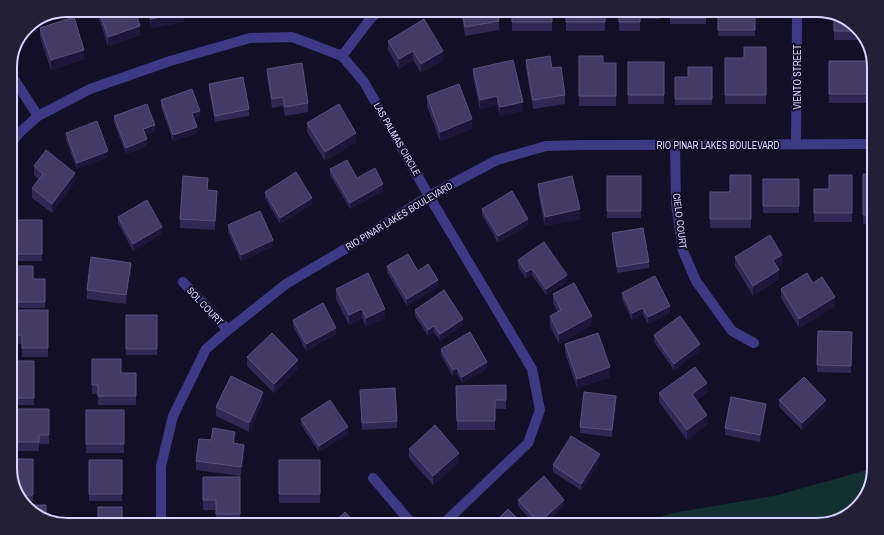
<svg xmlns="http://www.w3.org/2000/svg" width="884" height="535" font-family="'Archivo Narrow',sans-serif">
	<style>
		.green { fill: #12302f }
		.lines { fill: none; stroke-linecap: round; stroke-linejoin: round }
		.street { stroke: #3d3a85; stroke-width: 10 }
		.wall { fill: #312854 }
		.shaded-wall { fill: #1d163a }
		.building { fill: #433a66; stroke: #5a527e }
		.labels { text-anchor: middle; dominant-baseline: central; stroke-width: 4; stroke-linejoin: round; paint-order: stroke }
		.street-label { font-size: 10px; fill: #d9d4ff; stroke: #130f26 }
		.rim { fill: none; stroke: #d9d4ff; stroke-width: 2 }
	</style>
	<rect width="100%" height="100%" fill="#130f26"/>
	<path class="green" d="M874,468L866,497L845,517L817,525H633L673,513L778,495Z"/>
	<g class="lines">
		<path class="street" d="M795,10L797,14L796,144
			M342,56L371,18L380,10
			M10,73L38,116
			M10,145L19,133L38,116L90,89L170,61L250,38L292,37L342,56L364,82L429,196L532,369L540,410L528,443L442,525
			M675,145L676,204L683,251L696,281L732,331L754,343
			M183,282L228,330
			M373,478L413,525
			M161,525V466L173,416L206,349L228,330L286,284L360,240L429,196L497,160L546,146L585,145L874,144"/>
	</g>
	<path class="wall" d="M96,10H135L140,35L108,46Z
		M148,10H184V22L151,28Z
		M197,10H221L199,17Z
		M461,10H497L499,21V30L465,36Z
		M512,10H552V31H512Z
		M566,10H605V31H566Z
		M619,10H660V19H640V31H619Z
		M670,10H706V24H670Z
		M718,10H755V36H718Z
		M834,15L846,18L866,38L867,40H834Z
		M40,28L84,59L51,70L40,37Z
		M388,41L443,60L421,73L413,60L399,69L388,50Z
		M766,47V104H725V58H744Z
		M579,56L603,63H616V106H579Z
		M526,60L552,68L565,95V104L533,109L526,69Z
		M829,61H871V103H829Z
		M628,62H664V104H628Z
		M712,67V105H675V77H688Z
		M267,69L308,103V112L285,116L283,106L272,108L267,78Z
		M473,69L523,111L500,116L497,105L480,109L473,78Z
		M209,84L249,109V116L215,122L209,90Z
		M427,96L472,129L440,141L427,106Z
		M161,100L200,117L194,119L197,133L173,141L161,107Z
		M114,116L155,131L145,135L147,146L126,154L114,123Z
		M307,123L356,142L325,161L307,132Z
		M66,133L108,157L77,169L66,140Z
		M34,166L75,182L52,213L32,198V188L39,180L34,175Z
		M330,169L357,178L383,191L350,209L330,175Z
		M863,174H874V224H863Z
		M751,175V228H710V192H730Z
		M852,175V222H814V189H829Z
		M607,176H641V218H607Z
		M763,179H799V213H763Z
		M538,184L580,219L545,226L538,193Z
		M207,190L217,200L215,230L180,228V219Z
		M265,192L312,204L280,224L265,198Z
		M482,209L528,225L498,243L482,215Z
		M118,217L162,234L133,251L118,223Z
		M10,220H42V261H10Z
		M228,225L273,246L241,261L228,232Z
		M612,233L649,262V268L617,273L612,239Z
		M735,257L782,264L778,267L779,279L753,296L735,266Z
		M518,260L567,281L546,295L532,275L526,279L518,267Z
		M874,262V285L866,278V271Z
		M11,266L33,279H45V308H11Z
		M387,266L418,271L438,287L407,306L387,272Z
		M131,272L126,304L87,299V290Z
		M813,283L835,306L799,328L781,298V289Z
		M336,289L385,318L366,327L362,318L349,325L336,299Z
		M622,293L670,313L648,324L643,314L632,320L622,299Z
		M553,294L592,325L559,344L550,326V316L558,312L553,303Z
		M10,310H48V357H22V344H10Z
		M415,310L463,325L440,341L434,332L428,336L415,316Z
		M126,315H157V355H126Z
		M293,320L336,334L306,351L293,326Z
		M818,331L852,332L851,373L817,372Z
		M654,335L700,351L674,370L654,342Z
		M565,344L610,377L577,388L565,353Z
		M441,349L487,369L462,383L457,374L453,377L441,355Z
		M247,357L298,369L274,393L247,366Z
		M92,359L121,373H136V405H98V394H92Z
		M11,361H34V405H11Z
		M506,385V409H495V430H457L456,386Z
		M360,390L397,421V428L362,430Z
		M659,393H707L696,400L707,425L687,440L659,402Z
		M779,400L826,406L802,430L779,407Z
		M263,402L249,432L216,416V407Z
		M616,403L612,437L580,433V427Z
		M10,409H49V444H39V451H10Z
		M86,410H124V453H86Z
		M766,410L760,442L725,435V428Z
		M301,419L348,434L319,452L301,425Z
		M211,440L235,441V443L244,454L241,476L196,470V461Z
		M409,449L459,462L433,485L409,458Z
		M33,459V501H23L18,497L10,471Z
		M89,460H122V501H89Z
		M279,460H320V503H279Z
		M600,461L581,490L553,472V465Z
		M203,477H240V524H216V510H203Z
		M518,500L564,506L543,525H535L518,506Z
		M497,520L524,525H497Z"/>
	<path class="shaded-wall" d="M199,10H221L199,17Z
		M184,12V22L151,28V19Z
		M140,26V35L108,46V37Z
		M84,50V59L51,70V60Z
		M413,51V60L399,69V59Z
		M443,51V60L421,73V64Z
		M497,96V105L480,109V100Z
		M523,102V111L500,116V107Z
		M200,111V117L192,120V113Z
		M472,119V129L440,141V132Z
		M155,125V131L143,136V129Z
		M197,127V133L173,141V135Z
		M356,133V142L325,161V152Z
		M147,139V146L126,154V148Z
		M108,151V157L77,169V163Z
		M75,173V182L52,213V204Z
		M383,184V191L350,209V203Z
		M217,191V200L215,230V221Z
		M312,198V204L280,224V218Z
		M580,209V219L545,226V217Z
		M528,219V225L498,243V236Z
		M162,227V234L133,251V244Z
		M273,240V246L241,261V255Z
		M782,255V264L773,270V260Z
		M131,263V272L126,304V295Z
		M532,269V275L526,279V272Z
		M779,270V279L753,296V286Z
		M567,275V281L546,295V289Z
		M438,280V287L407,306V299Z
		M835,297V306L799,328V319Z
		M670,306V313L648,324V317Z
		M643,308V314L632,320V313Z
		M362,309V318L349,325V315Z
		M385,309V318L366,327V318Z
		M592,316V325L559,344V334Z
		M463,319V325L440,341V334Z
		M434,326V332L428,336V330Z
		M336,328V334L306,351V344Z
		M700,344V351L674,370V364Z
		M298,360V369L274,393V384Z
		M487,362V369L462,383V377Z
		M610,367V377L577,388V379Z
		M457,368V374L453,377V370Z
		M707,383V393L692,404V394Z
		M263,392V402L249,432V423Z
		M616,396V403L612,437V430Z
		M826,400V406L802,430V423Z
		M766,404V410L760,442V435Z
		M707,415V425L687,440V430Z
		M348,427V434L319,452V446Z
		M235,432V441L233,452V443Z
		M244,445V454L241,476V467Z
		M459,453V462L433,485V476Z
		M600,454V461L581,490V484Z
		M564,500V506L543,525H539V523Z"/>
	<path class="building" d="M99,10H135L140,26L108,37Z
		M149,10H184V12L151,19Z
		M462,10H497L499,21L465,27Z
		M512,10H552V22H512Z
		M566,10H605V22H566Z
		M619,10H640V22H619Z
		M670,10H706V18H670Z
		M718,10H755V30H718Z
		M834,15L846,18L859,31H834Z
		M74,17L84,50L51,60L40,28Z
		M424,19L443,51L421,64L413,51L399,59L388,41Z
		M744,47H766V95H725V58H744Z
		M550,56L552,68L561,67L565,95L533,100L526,60Z
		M579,56H603V63H616V96H579Z
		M513,60L523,102L500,107L497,96L480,100L473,69Z
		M829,61H871V94H829Z
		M628,62H664V95H628Z
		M302,63L308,103L285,107L283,97L272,99L267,69Z
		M688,67H712V99H675V77H688Z
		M243,77L249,109L215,116L209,84Z
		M459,84L472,119L440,132L427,96Z
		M192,89L200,111L192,113L197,127L173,135L161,100Z
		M147,104L155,125L143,129L147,139L126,148L114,116Z
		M339,104L356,133L325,152L307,123Z
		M97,121L108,151L77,163L66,133Z
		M46,150L75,173L52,204L32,188L43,174L34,166Z
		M347,160L357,178L375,168L383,184L350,203L330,169Z
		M296,172L312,198L280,218L265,192Z
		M863,174H874V215H863Z
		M730,175H751V219H710V192H730Z
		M829,175H852V213H814V189H829Z
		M183,176L208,178L207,190L217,191L215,221L180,219Z
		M572,176L580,209L545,217L538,184Z
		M607,176H641V211H607Z
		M763,179H799V206H763Z
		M512,191L528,219L498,236L482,209Z
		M147,200L162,227L133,244L118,217Z
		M260,211L273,240L241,255L228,225Z
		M10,220H42V254H10Z
		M643,228L649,262L617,267L612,233Z
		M770,235L782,255L773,260L779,270L753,286L735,257Z
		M544,242L567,275L546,289L532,269L526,272L518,260Z
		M408,254L418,271L428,264L438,280L407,299L387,266Z
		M91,257L131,263L126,295L87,290Z
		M874,262V278L866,271Z
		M11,266H33V279H45V302H11Z
		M368,273L385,309L366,318L362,309L349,315L336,289Z
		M807,273L813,283L822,277L835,297L799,319L781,289Z
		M655,276L670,306L648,317L643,308L632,313L622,293Z
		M574,283L592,316L559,334L550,316L561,310L553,294Z
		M444,290L463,319L440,334L434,326L428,330L415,310Z
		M323,303L336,328L306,344L293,320Z
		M10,310H48V348H22V335H10Z
		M126,315H157V349H126Z
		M680,316L700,344L674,364L654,335Z
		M818,331L852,332L851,366L817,365Z
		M470,332L487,362L462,377L457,368L453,370L441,349Z
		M272,333L298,360L274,384L247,357Z
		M598,333L610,367L577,379L565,344Z
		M92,359H121V373H136V396H98V385H92Z
		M11,361H34V398H11Z
		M695,367L707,383L692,394L707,415L687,430L659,393Z
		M231,376L263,392L249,423L216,407Z
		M804,377L826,400L802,423L779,400Z
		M506,385V400H495V421H457L456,386Z
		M395,388L397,421L362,423L360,390Z
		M584,392L616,396L612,430L580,427Z
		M731,397L766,404L760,435L725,428Z
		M330,400L348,427L319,446L301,419Z
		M10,409H49V435H39V442H10Z
		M86,410H124V444H86Z
		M435,425L459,453L433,476L409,449Z
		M213,428L235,432L233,443L244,445L241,467L196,461L199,439L211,440Z
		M571,436L600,454L581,484L553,465Z
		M10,459H33V495H17L10,471Z
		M89,460H122V494H89Z
		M279,460H320V494H279Z
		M544,476L564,500L539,523L518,500Z
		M203,477H240V514H216V500H203Z
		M26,505H46V519L38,517Z
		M98,507H122V525H98Z
		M508,509L524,525H502L497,520Z
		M345,512L357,525H331Z
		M271,517L279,525H263Z"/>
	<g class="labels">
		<g class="street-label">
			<text transform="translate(797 77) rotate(-90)">VIENTO STREET</text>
			<text transform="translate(397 139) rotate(60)">LAS PALMAS CIRCLE</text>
			<text x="718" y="145">RIO PINAR LAKES BOULEVARD</text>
			<text transform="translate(399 216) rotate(-31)">RIO PINAR LAKES BOULEVARD</text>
			<text transform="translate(680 221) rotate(83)">CIELO COURT</text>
			<text transform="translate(205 306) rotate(47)">SOL COURT</text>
		</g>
	</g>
	<path d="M0 0H884V535H0ZM67 17H817A50 50 0 0 1 867 67V468A50 50 0 0 1 817 518H67A50 50 0 0 1 17 468V67A50 50 0 0 1 67 17Z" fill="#231f37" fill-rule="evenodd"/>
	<path class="rim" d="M67 17H817A50 50 0 0 1 867 67V468A50 50 0 0 1 817 518H67A50 50 0 0 1 17 468V67A50 50 0 0 1 67 17Z"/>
</svg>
